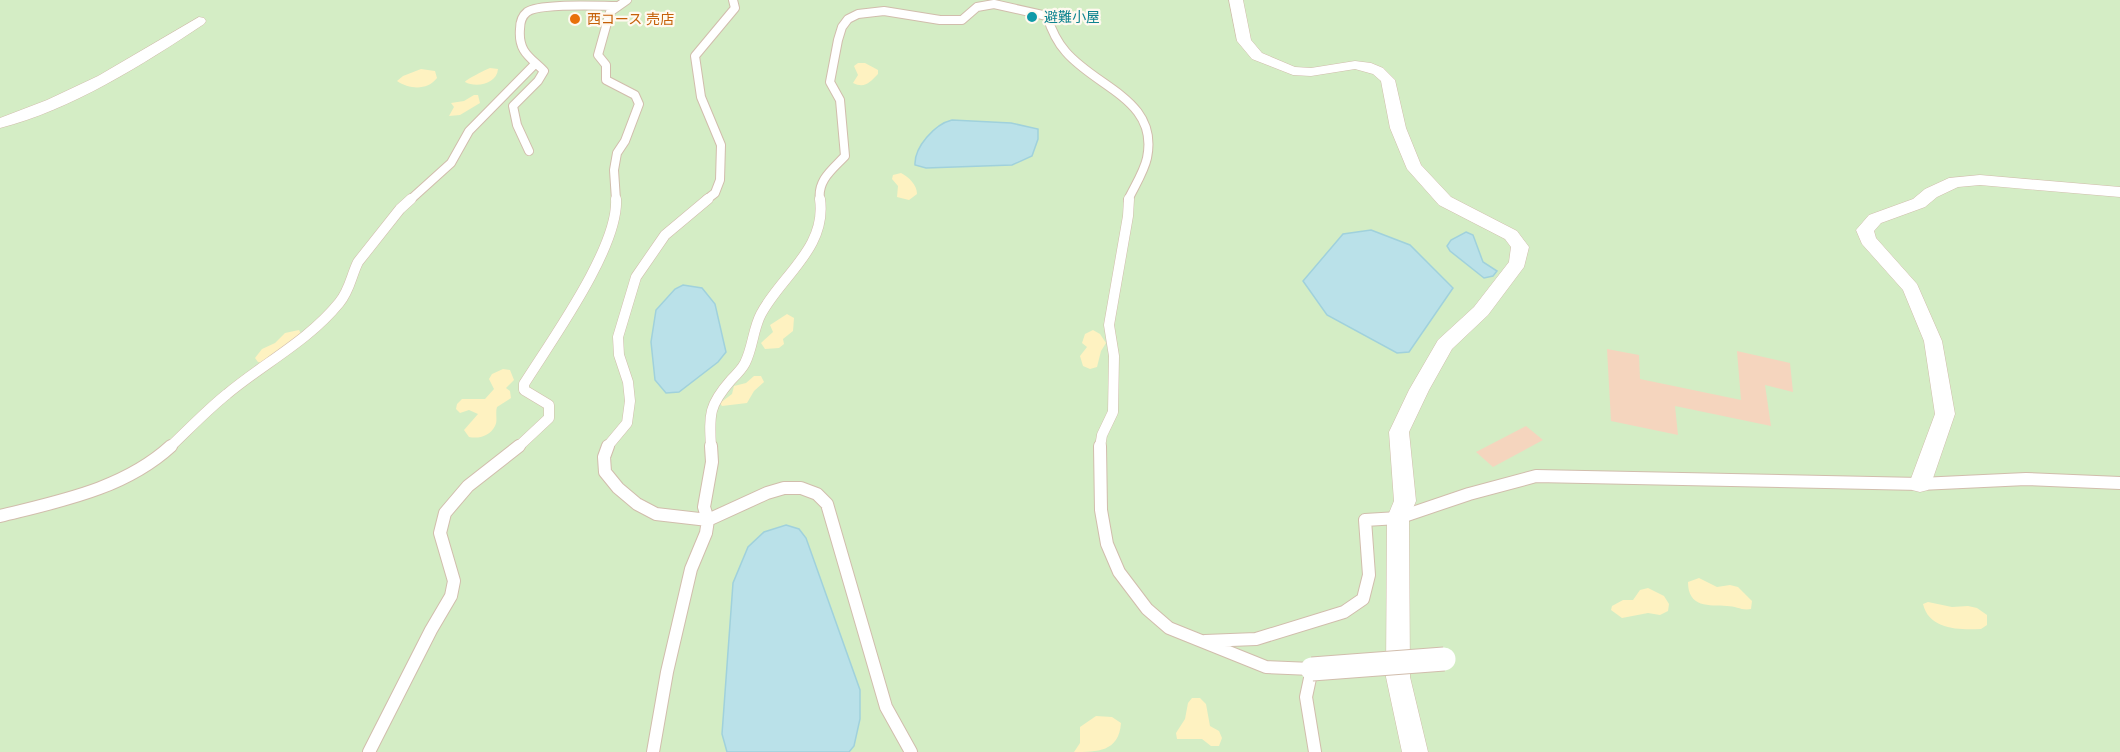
<svg xmlns="http://www.w3.org/2000/svg" width="2120" height="752" font-family="Arial,'Noto Sans JP',sans-serif">
	<style>
		.green { fill: #d4edc5 }
		.sand { fill: #fef2c1 }
		.water { fill: #bae1e9; stroke: #a0d1dc; stroke-width: 1.5 }
		.building { fill: #f5d5be }
		.lines { fill: none; stroke-linecap: round; stroke-linejoin: round }
		.lane-far2-casing { stroke: #d1bdac; stroke-width: 10 }
		.lane-far1-casing { stroke: #d1bdac; stroke-width: 11 }
		.lane-casing { stroke: #d1bdac; stroke-width: 14 }
		.street-casing { stroke: #d1bdac; stroke-width: 1 }
		.lane-far2 { stroke: #fff; stroke-width: 8 }
		.lane-far1 { stroke: #fff; stroke-width: 10 }
		.lane { stroke: #fff; stroke-width: 12 }
		.street { fill: #fff; fill-rule: evenodd }
		.street-bridge-casing { stroke: #d1bdac; stroke-width: 25; stroke-linecap: butt }
		.street-bridge { stroke: #fff; stroke-width: 23 }
		.culture-dot { fill: #0f9aa8; stroke: #fff9ef; stroke-width: 2 }
		.food-dot { fill: #e8710a; stroke: #fff9ef; stroke-width: 2 }
		.labels { text-anchor: middle; dominant-baseline: central; stroke-width: 4.5; stroke-linejoin: round; paint-order: stroke }
		.far-culture-label { font-size: 14px; fill: #0d838f; stroke: #fff9ef; text-anchor: start }
		.far-food-label { font-size: 14px; fill: #c56008; stroke: #fff9ef; text-anchor: start }
	</style>
	<rect width="100%" height="100%" fill="#fef6e8"/>
	<path class="green" d="M0,0H2120V752H0Z"/>
	<path class="sand" d="M858,63H865L878,70V74C870,82 865,89 853,83L858,75L854,66Z
		M490,68L498,69C497,84 476,88 465,82C467,79 485,70 490,68Z
		M421,69L435,71L437,78C427,91 409,89 397,81L403,76Z
		M474,95H478L480,103L460,115L449,116L454,107L451,103L464,101Z
		M901,173C909,177 917,185 917,194L909,200L897,197L898,186L892,179L893,175Z
		M787,314L794,318L793,331L783,339L784,344L779,348L765,349L761,343L773,332L770,325Z
		M299,330L301,334L264,363L258,362L255,358L262,349L275,343L285,333Z
		M1093,330L1100,334L1106,343L1101,351L1097,367L1090,369L1083,366L1080,356L1087,347L1082,343L1085,334Z
		M503,369L510,370L514,380L506,388L510,391L511,398L497,407C495,413 498,421 495,426C490,436 479,439 469,437L464,430L478,414L469,410L460,413L456,409L457,404L462,399H485L494,389L489,379L492,374Z
		M754,376H761L764,382L754,391L747,403L722,406L720,403L732,394L734,386L746,383Z
		M1699,578L1717,587L1730,585L1738,587L1752,601L1751,609C1742,611 1736,606 1727,606C1709,605 1688,608 1688,582Z
		M1648,588L1664,596L1669,604L1668,611L1660,615L1648,613L1622,618L1611,610L1612,606L1623,600H1633L1640,590Z
		M1928,602L1952,607L1968,606L1977,608L1987,615V625L1981,629C1960,630 1929,630 1923,604Z
		M1192,698H1200L1206,704L1210,726L1219,731L1222,738L1219,746H1211L1202,739H1177L1176,733L1185,719L1188,703Z
		M1096,716L1112,717L1121,723C1119,752 1097,752 1074,752L1080,743V727Z"/>
	<path class="water" d="M952,120L1011,123L1038,129V139L1032,156L1012,165L926,168L915,165C914,147 935,124 952,120Z
		M1371,230L1410,245L1453,288L1409,352L1397,353L1327,315L1303,281L1343,234Z
		M1466,232L1473,235L1483,262L1497,271L1493,276L1484,278L1450,251L1447,246L1451,240Z
		M683,285L702,288L715,304L726,352L718,362L679,392L666,393L655,380L651,342L656,310L675,289Z
		M786,525L799,529L806,538L860,690V719L854,746L849,752H727L722,734L733,583L748,547L764,532Z"/>
	<path class="building" d="M1607,349L1639,355L1640,379L1741,400L1737,351L1790,363L1793,392L1765,385L1771,426L1675,406L1678,435L1611,421Z
		M1526,426L1543,440L1493,467L1476,452Z"/>
	<g class="lines">
		<defs>
			<path id="lane-far2" d="M529,151L517,125L513,106L538,81L544,71C530,57 518,52 520,29C520,23 522,16 527,12C539,3 598,6 616,6
				M410,200L451,163L469,131L534,65
				M616,200L614,170L617,153L625,141L639,104L635,95L606,80V65L598,55L610,12L627,0
				M706,200L715,193L720,180L721,145L701,97L695,56L735,8L733,0
				M820,200C817,180 833,169 845,156L840,100L830,82L838,40L842,27L848,19L858,14L884,11L940,20H962L977,7L994,4L1047,16C1051,29 1057,42 1066,52C1097,88 1159,100 1147,158C1144,172 1134,187 1128,200"/>
			<path id="lane-far1" d="M170,447C189,429 207,410 227,394C264,363 308,341 339,303C350,290 351,276 358,262L400,209L411,199
				M518,447L549,418V405L524,390V384C551,341 619,247 616,199
				M607,447L627,423L630,401L628,382L619,355L618,337L636,277L665,235L708,199
				M711,447C709,414 709,405 731,380C736,375 742,369 745,363C753,347 753,329 761,314C781,276 827,248 820,199
				M1100,447L1102,435L1113,412L1114,356L1109,325L1128,216L1129,199"/>
			<path id="lane" d="M608,446L604,457L605,472L618,488L637,504L656,514L708,520L767,493L784,488H801L817,494L827,504L886,707L911,752
				M1100,446L1101,510L1107,544L1119,572L1147,609L1169,628L1266,667L1312,669L1306,697L1315,752
				M0,516C60,501 124,489 171,446
				M1205,641L1256,639L1344,612L1363,599L1369,575L1365,520L1398,518L1469,494L1536,476L1920,484L2026,479L2120,483
				M369,752L431,630L451,596L454,581L440,533L445,513L468,486L519,446
				M653,752L667,672L691,569L706,533L708,520L704,507L712,462L711,446"/>
			<path id="street" d="M1229,0H1243L1251,40L1262,53L1295,67L1311,68L1355,61L1371,63L1383,68L1395,80L1406,128L1421,165L1451,197L1517,231L1529,247L1524,267L1488,315L1452,349L1429,390L1409,432L1416,501L1409,518L1410,677L1428,752H1402L1386,677L1387,518L1394,501L1389,432L1409,390L1438,340L1474,307L1509,262L1511,247L1505,239L1439,205L1407,169L1390,128L1381,81L1373,74L1355,69L1311,76L1293,75L1252,59L1237,41Z
				M199,17L204,18L206,21L204,24C144,64 71,110 0,128V118L47,100L98,76Z
				M1980,175L2120,187V197L1980,185L1958,187L1937,197L1925,207L1881,223L1874,231L1876,238L1917,284L1942,341L1955,414L1931,484L1928,490L1920,492L1912,490L1909,484L1935,414L1924,341L1903,290L1862,244L1856,230L1869,215L1913,199L1925,189L1949,178Z"/>
		</defs>
		<use href="#lane-far2" class="lane-far2-casing"/>
		<use href="#lane-far1" class="lane-far1-casing"/>
		<use href="#lane" class="lane-casing"/>
		<use href="#street" class="street-casing"/>
		<use href="#lane-far2" class="lane-far2"/>
		<use href="#lane-far1" class="lane-far1"/>
		<use href="#lane" class="lane"/>
		<use href="#street" class="street"/>
		<defs>
			<path id="street-bridge" d="M1312,669L1444,659"/>
		</defs>
		<use href="#street-bridge" class="street-bridge-casing"/>
		<use href="#street-bridge" class="street-bridge"/>
	</g>
	<circle class="culture-dot" cx="1032" cy="17" r="6"/>
	<circle class="food-dot" cx="575" cy="19" r="6"/>
	<g class="labels">
		<g class="far-culture-label">
			<text x="1044" y="17">避難小屋</text>
		</g>
		<g class="far-food-label">
			<text x="587" y="19">西コース 売店</text>
		</g>
	</g>
</svg>
